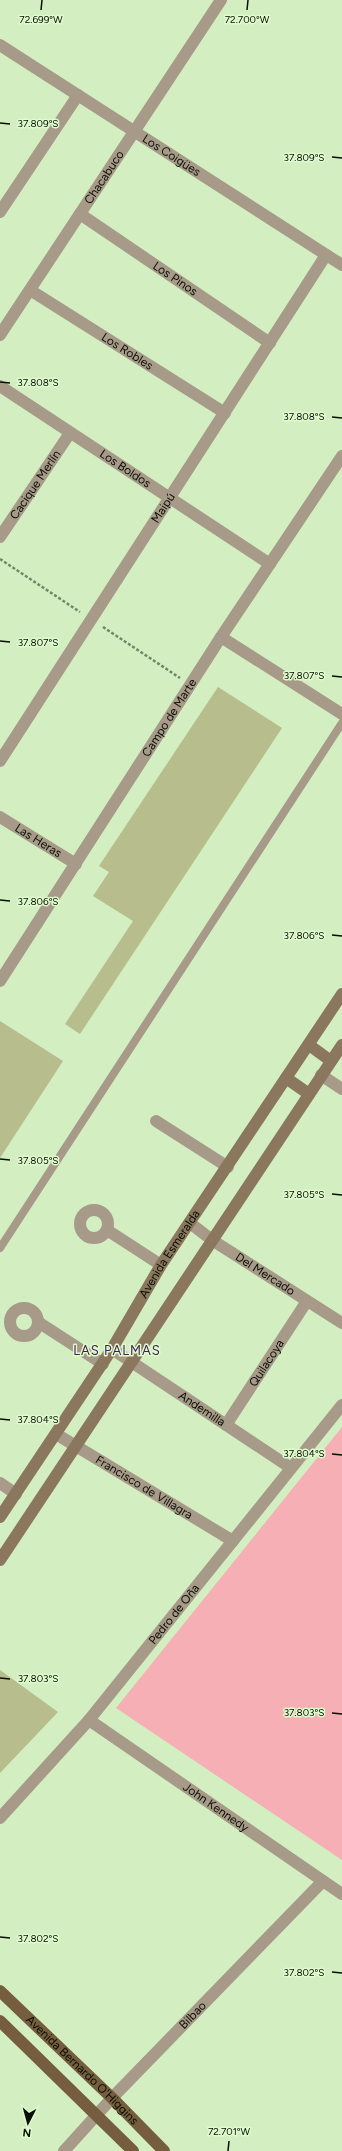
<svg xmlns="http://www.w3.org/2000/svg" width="342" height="2151" font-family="Figtree,sans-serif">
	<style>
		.green { fill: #f5afb5 }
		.building { fill: #b7bd8c }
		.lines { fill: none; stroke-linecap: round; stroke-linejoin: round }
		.path { stroke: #738567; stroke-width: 2.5; stroke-dasharray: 3 2; stroke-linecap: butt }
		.lane { stroke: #a89a89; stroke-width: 8 }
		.street { stroke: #a89a89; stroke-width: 12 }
		.secondary { stroke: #8b775d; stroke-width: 12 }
		.primary { stroke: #755d3d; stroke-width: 12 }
		.ticks { fill: none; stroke: #071003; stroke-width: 1.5 }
		.labels { text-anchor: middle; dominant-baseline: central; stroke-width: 3; stroke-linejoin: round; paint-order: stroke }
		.street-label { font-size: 12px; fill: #071003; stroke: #e0fbce }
		.neighbourhood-label { font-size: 13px; letter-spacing: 1px; fill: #452057; stroke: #e0fbce }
		.ticks-label { font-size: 10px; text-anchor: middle; fill: #071003; stroke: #e0fbce; stroke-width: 3; stroke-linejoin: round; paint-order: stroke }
	</style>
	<rect width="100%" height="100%" fill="#d3eec1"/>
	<path class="green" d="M342,1427V1860L116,1708Z"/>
	<path class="building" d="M218,687L282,728L80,1034L65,1024L133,921L93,896L109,872L99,866Z
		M0,1021L63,1061L0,1158Z
		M0,1670L58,1712L0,1773Z"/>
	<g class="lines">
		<path class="path" d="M0,559L80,612
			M103,627L180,678"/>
		<path class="lane" d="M0,1248L342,723"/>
		<g class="street">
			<path id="s1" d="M0,45L342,265"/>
			<path d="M0,212L78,95"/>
			<path id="s2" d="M80,214L270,343"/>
			<path id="s3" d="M30,290L225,413"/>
			<path id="s4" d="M0,335L221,0"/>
			<path id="s5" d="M0,386L270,564"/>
			<path id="s6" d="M0,537L70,433"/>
			<path d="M221,637L342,714"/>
			<path id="s7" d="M0,761L326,255"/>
			<path id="s8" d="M0,817L76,864"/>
			<path id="s9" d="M0,981L221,637L342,456"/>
			<path d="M321,1075L342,1089"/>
			<path d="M156,1121L228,1167"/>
			<circle cx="94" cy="1224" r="14"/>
			<path id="s10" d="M190,1223L212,1240L342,1323"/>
			<path d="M107,1230L161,1265"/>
			<circle cx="24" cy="1322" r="14"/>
			<path d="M38,1322L103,1364"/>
			<path id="s11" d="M112,1349L291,1468"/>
			<path id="s12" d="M226,1425L307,1301"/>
			<path id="s13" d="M56,1434L233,1541"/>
			<path d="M0,1483L16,1494"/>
			<path id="s14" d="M89,1720L342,1894"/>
			<path id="s15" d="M0,1818L89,1720L342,1405"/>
			<path id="s16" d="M64,2151L112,2098L323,1881"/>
		</g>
		<g class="secondary">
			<path d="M309,1045L331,1061"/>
			<path d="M286,1078L309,1094"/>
			<path id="s17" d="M0,1517L112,1349L161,1265L342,994"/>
			<path d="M0,1560L342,1045"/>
		</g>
		<g class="primary">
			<path id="s18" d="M0,1991L112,2098L164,2151"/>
			<path d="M0,2021L133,2151"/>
		</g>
	</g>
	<path class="ticks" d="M41,10L42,0M247,10L248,0M0,123L10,124M332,157L342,158M0,382L10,383M332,417L342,418M0,641L10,642M332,676L342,677M0,900L10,901M332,935L342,936M0,1159L10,1160M332,1194L342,1195M0,1419L10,1420M332,1454L342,1455M0,1678L10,1679M332,1713L342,1714M0,1937L10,1938M332,1972L342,1973M228,2151L229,2141"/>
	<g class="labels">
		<g class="street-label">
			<text stroke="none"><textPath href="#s1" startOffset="204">Los Coigües</textPath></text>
			<text stroke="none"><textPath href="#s4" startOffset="189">Chacabuco</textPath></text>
			<text stroke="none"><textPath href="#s2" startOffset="115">Los Pinos</textPath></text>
			<text stroke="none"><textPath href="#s3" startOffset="115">Los Robles</textPath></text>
			<text stroke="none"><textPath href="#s5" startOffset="150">Los Boldos</textPath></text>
			<text stroke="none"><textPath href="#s6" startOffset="63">Cacique Merlín</textPath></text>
			<text stroke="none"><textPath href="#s7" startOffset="301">Maipú</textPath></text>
			<text stroke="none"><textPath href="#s9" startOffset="313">Campo de Marte</textPath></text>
			<text stroke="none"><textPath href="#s8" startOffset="45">Las Heras</textPath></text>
			<text stroke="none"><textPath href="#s17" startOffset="313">Avenida Esmeralda</textPath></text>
			<text stroke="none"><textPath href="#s10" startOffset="91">Del Mercado</textPath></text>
			<text stroke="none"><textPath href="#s12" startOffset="74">Quilacoya</textPath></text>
			<text stroke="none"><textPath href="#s11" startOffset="108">Andemilla</textPath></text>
			<text stroke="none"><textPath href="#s13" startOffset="103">Francisco de Villagra</textPath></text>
			<text stroke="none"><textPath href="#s15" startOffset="268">Pedro de Oña</textPath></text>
			<text stroke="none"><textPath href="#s14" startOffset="154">John Kennedy</textPath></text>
			<text stroke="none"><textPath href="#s16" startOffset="187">Bilbao</textPath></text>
			<text stroke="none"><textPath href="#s18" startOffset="114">Avenida Bernardo O'Higgins</textPath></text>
		</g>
		<g class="neighbourhood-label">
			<text x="117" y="1350">LAS PALMAS</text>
		</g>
	</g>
	<g class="ticks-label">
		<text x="41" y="23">72.699°W</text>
		<text x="247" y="23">72.700°W</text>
		<text x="38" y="127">37.809°S</text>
		<text x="304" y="161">37.809°S</text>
		<text x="38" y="386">37.808°S</text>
		<text x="304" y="420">37.808°S</text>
		<text x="38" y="646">37.807°S</text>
		<text x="304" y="679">37.807°S</text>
		<text x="38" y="905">37.806°S</text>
		<text x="304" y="939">37.806°S</text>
		<text x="38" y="1164">37.805°S</text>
		<text x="304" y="1198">37.805°S</text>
		<text x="38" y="1423">37.804°S</text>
		<text x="304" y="1457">37.804°S</text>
		<text x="38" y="1682">37.803°S</text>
		<text x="304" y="1716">37.803°S</text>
		<text x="38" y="1942">37.802°S</text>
		<text x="304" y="1976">37.802°S</text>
		<text x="229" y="2135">72.701°W</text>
	</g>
	<g transform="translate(28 2123) rotate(186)" stroke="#e0fbce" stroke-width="3" paint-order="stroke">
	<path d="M0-3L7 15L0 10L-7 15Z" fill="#071003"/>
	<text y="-6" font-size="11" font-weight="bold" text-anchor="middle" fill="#071003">N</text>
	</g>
</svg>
